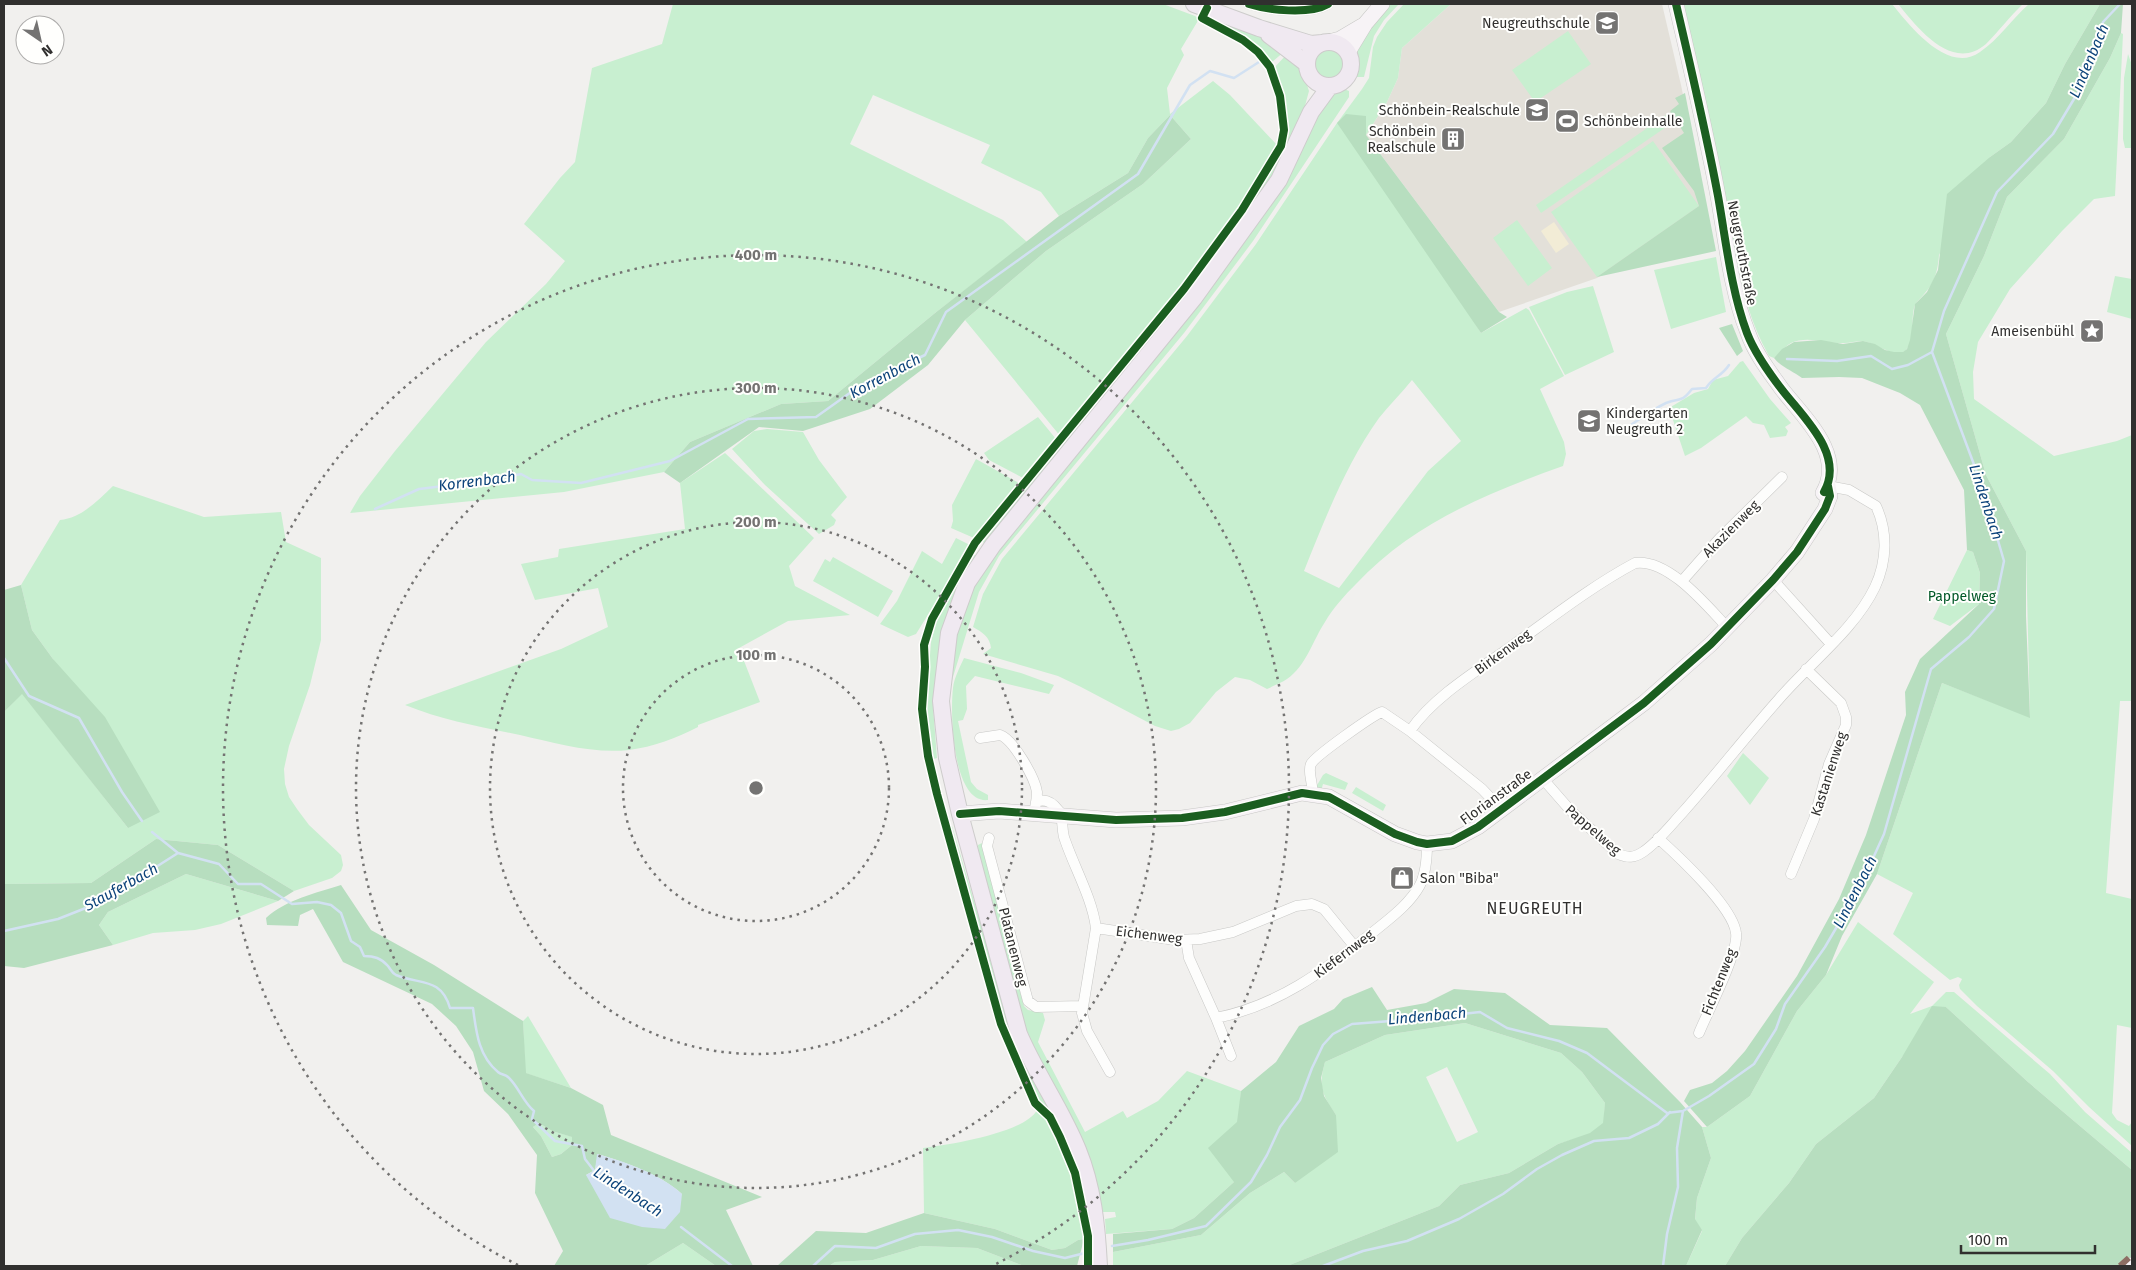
<svg xmlns="http://www.w3.org/2000/svg" width="2136" height="1270" font-family="'Fira Sans',sans-serif">
	<style>
		.built { fill: #e3e0d9 }
		.green { fill: #c8efd0; fill-rule: evenodd }
		.forest { fill: #b7debf; fill-rule: evenodd }
		.sand { fill: #f2ecd6 }
		.water { fill: #d2e1f2 }
		.lines { fill: none; stroke-linecap: round; stroke-linejoin: round }
		.stream { stroke: #d2e1f2; stroke-width: 2.5 }
		.street-casing { stroke: #c8c8c6; stroke-width: 11 }
		.secondary-casing { stroke: #c8c8c6; stroke-width: 16 }
		.primary-casing { stroke: #cdcccb; stroke-width: 18 }
		.street { stroke: #fdfdfc; stroke-width: 10 }
		.secondary { stroke: #f7f3f6; stroke-width: 15 }
		.primary { stroke: #f0e9f1; stroke-width: 16 }
		.quiet { stroke: #8d6e63; stroke-width: 6; stroke-dasharray: 12 6; stroke-linecap: butt }
		.cycleway-casing { stroke: #fffffd; stroke-width: 11 }
		.cycleway { stroke: #1b5e20; stroke-width: 8 }
		.ring { fill: none; stroke: #747372; stroke-width: 2.5; stroke-dasharray: 2.5 5 }
		.labels { text-anchor: middle; dominant-baseline: central; stroke-width: 4; stroke-linejoin: round; paint-order: stroke }
		.poi-label { font-size: 14px; fill: #31302f; stroke: #fffffd; text-anchor: end }
		.street-label { font-size: 14px; fill: #31302f; stroke: #fffffd }
		.park-label { font-size: 14px; fill: #025928; stroke: #fffffd }
		.water-label { font-size: 15px; font-style: italic; fill: #0c437a; stroke: #fffffd }
		.quarter-label { font-size: 16px; letter-spacing: 1px; fill: #31302f; stroke: #fffffd }
		.centre { fill: #747372; stroke: #fffffd; stroke-width: 2.5 }
		.ring-label { font-size: 15px; text-anchor: middle; font-weight: bold; fill: #747372; stroke: #fffffd; stroke-width: 4; stroke-linejoin: round; paint-order: stroke }
	</style>
	<rect width="100%" height="100%" fill="#f1f0ee"/>
	<path class="built" d="M1451,4H1662L1681,85L1707,211L1597,278L1499,312L1366,135L1387,102L1398,78L1402,48Z"/>
	<path class="green" d="M673,4H1163L1195,16L1199,19L1181,49L1184,55L1167,88L1170,114L1213,81L1230,95L1277,145C1221,251 1138,344 1061,437L965,320L1046,251L1143,184L1191,139L1170,115L1148,138L1128,173L1059,216L1041,192L981,163L990,145L873,95L850,144L1003,220L1027,242L935,313L828,401L781,404L690,442L664,472L564,492L350,513L360,496L395,451L486,342L546,284L565,261L524,224L560,178L575,162L592,68L662,44Z
		M1388,4H1399L1384,20L1374,36L1364,77H1357L1355,74L1356,49Z
		M1404,4H1451L1402,48L1398,78L1387,102L1366,135L1346,114L1481,333L1526,308L1529,310L1564,376L1540,389L1564,442L1566,454L1563,466C1487,493 1412,524 1356,584C1345,595 1333,608 1325,622C1313,640 1306,666 1287,679C1281,683 1273,686 1267,689L1250,680L1235,677L1216,692L1190,723L1179,729L1171,731L1155,726L1081,687L1058,676L983,654L991,648C990,637 982,632 973,627L983,594L1002,559L1187,336L1256,244L1337,123L1362,89L1369,78L1373,47L1377,37L1387,22ZM1412,380L1461,441L1428,471L1339,588L1304,571C1325,519 1346,464 1379,418C1389,405 1402,393 1412,380Z
		M1682,4H1892C1910,26 1948,75 1980,52C1999,39 2012,19 2029,4H2100L2065,64L2046,103L2011,142L1990,157L1939,255C1938,269 1935,282 1925,293C1922,297 1917,301 1915,305C1910,318 1916,338 1906,350C1897,360 1877,344 1867,342C1859,340 1852,343 1844,343C1828,344 1807,335 1791,343C1784,347 1780,353 1774,358L1769,356C1740,305 1737,253 1725,196C1712,132 1697,68 1682,4Z
		M1898,4H2023C2010,16 1999,31 1986,44C1952,73 1918,28 1898,4Z
		M1217,20L1256,33L1285,51L1272,62H1269C1254,45 1236,35 1216,25Z
		M1568,31L1591,64L1535,102L1512,70Z
		M2121,33L2123,34L2115,196L2094,199L2062,231L2010,289L1978,342L1973,372L1974,399L2054,456L2117,441L2132,435V701H2120L2106,893L2132,899V1028L2117,1025L2112,1113L2117,1120L2129,1126L2132,1122V1146L2089,1107L2053,1071L1977,1006L1960,989L1959,985L1962,979L1958,977L1950,980L1893,934L1913,893L1877,874L1942,683L2030,717L2026,551L1986,475L1946,334L1984,256L2007,197L2064,139L2110,58Z
		M1313 64a17 17 0 1 1 34 0a17 17 0 1 1-34 0Z
		M1288,53L1301,67L1309,91L1303,113L1292,132L1288,150L1271,181L1191,295L989,541L984,543L982,541L983,536C1062,441 1143,348 1217,248C1237,220 1272,178 1283,146C1291,121 1281,93 1273,69Z
		M2128,54L2132,65V148H2125L2123,139L2124,78Z
		M1344,89L1349,91V97L1253,241L1184,333L999,556L979,592L949,690L948,716L952,755L947,717L949,670L962,613L982,568L1027,509L1093,432L1198,302L1283,182L1313,119L1323,103L1333,93Z
		M1666,115L1672,123L1541,213L1536,205Z
		M1653,141L1699,206L1597,277L1551,212Z
		M1517,220L1552,268L1528,286L1493,238Z
		M1716,257L1726,312L1671,329L1654,270Z
		M2115,276L2132,279V319L2107,312Z
		M1593,286L1614,352L1565,375L1529,307L1567,292Z
		M1743,361L1770,399L1791,423L1785,427L1788,431L1786,436L1770,438L1764,425L1753,423L1746,416L1701,448L1685,456L1669,408L1694,393L1708,389L1713,380L1728,376L1740,362Z
		M1038,417L1056,439L1023,478L989,460L984,453Z
		M767,429L803,432L819,460L847,497L831,515L836,520L834,525L819,534L765,485L732,449L754,431Z
		M725,453L814,538L789,566L795,586L850,615L788,621L739,648L760,702L698,725V727C677,738 653,747 629,750C593,754 555,743 520,735C481,727 442,720 405,705L561,649L608,627L598,588L535,600L521,564L558,557L559,549L685,529L680,483Z
		M976,459L1019,483L974,538L951,528L953,521L952,505Z
		M113,486L204,517L281,512L286,542L321,558V640L310,685L289,746L284,769L285,784L289,797L297,809L309,825L341,855L343,865L341,871L332,878L294,891L218,845L156,839L91,883L4,884V712L22,693L128,828L53,659L32,630L21,585L60,520C82,518 98,500 113,486Z
		M956,538L968,544L970,547L916,634L908,637L880,624L897,601L922,551L942,564Z
		M1967,550L1973,552L1980,573L1979,604L1950,626L1933,619Z
		M974,555H978L941,644L933,707L937,758L934,759V771L930,756L926,708L931,642L937,619L956,580L964,564Z
		M833,557L893,591L878,617L813,581L825,559L830,562Z
		M964,658L1021,673L1054,685L1049,694L975,676L966,686L967,709L963,720L958,721L971,782L977,789L988,795V800C952,804 950,712 953,688C954,678 960,667 964,658Z
		M1743,753L1769,778L1750,805L1727,776Z
		M1326,773L1348,783L1345,790L1323,784L1321,791L1316,787L1323,775Z
		M1356,787L1386,805L1383,811L1352,793Z
		M948,825L952,826L1016,1044L1052,1115L1041,1105L1003,1024Z
		M982,843L985,847L987,865L1024,1006L1028,1010L1043,1013L1045,1020L1038,1042L1085,1132L1123,1111L1127,1118L1158,1101L1187,1071L1241,1091L1234,1182L1194,1218L1172,1229L1106,1234L1105,1219L1116,1217L1115,1212H1103L1094,1178L1032,1050L979,860L978,845Z
		M186,874L278,901L221,924L195,930L153,933L113,945L99,925L108,912Z
		M1858,922L1934,982L1910,1014L1932,1006L1946,992H1954L2050,1074L2085,1112L2132,1153V1170L2028,1082L1946,1007L1902,1057L1874,1098L1816,1144L1789,1183L1742,1238L1725,1266H1686L1702,1231L1695,1220L1697,1198L1711,1158L1702,1127H1707L1750,1096L1797,1011L1826,975Z
		M528,1016L571,1088L525,1073L523,1021Z
		M1465,1023L1561,1053L1582,1072L1605,1103L1604,1123L1591,1134L1558,1144L1509,1173L1460,1185L1439,1206L1287,1266H1113V1252L1201,1235L1250,1193L1284,1172L1295,1183L1336,1115C1322,1094 1318,1087 1325,1062L1385,1035ZM1447,1067L1478,1132L1457,1142L1426,1077Z
		M1037,1110C1066,1126 1084,1207 1084,1239L1078,1240L1065,1248L1052,1250L995,1229L924,1213L923,1148C949,1145 1025,1133 1037,1110Z
		M539,1123L552,1131L573,1137L572,1145L561,1154L552,1157L541,1136L533,1127Z
		M683,1243L716,1266H645Z
		M921,1246L977,1248L1024,1266H829L835,1262L873,1260Z"/>
	<path class="forest" d="M2100,4H2123L2121,33L2110,58L2064,139L2007,197L1984,256L1946,334L1986,475L2026,551V616L2030,718L1942,683L1877,874L1842,936L1826,975L1797,1011L1750,1096L1707,1127L1684,1101L1690,1090L1712,1083L1727,1071L1745,1051L1797,976L1839,899L1866,835L1906,715L1905,692L1920,659L1979,604L1980,573L1973,552L1967,550L1964,490L1920,405L1900,393L1862,378L1839,377L1802,378C1793,371 1781,367 1774,358L1782,349L1794,342L1821,340L1843,344L1863,341L1875,344L1885,350L1894,352H1903L1907,349L1910,340L1915,304L1927,292L1938,270L1947,194L1990,157L2011,142L2046,103L2065,64Z
		M1685,93L1716,251L1597,277L1699,206L1694,191L1662,148L1684,133L1670,111L1679,104L1675,98Z
		M1346,114L1366,116V135L1499,312L1507,317L1481,333L1337,123Z
		M1170,115L1191,139L1143,184L1046,251L965,320L928,365L870,409L803,431L759,427L680,483L664,472L690,442L781,404L828,401L935,313L1059,216L1128,173L1148,138Z
		M1732,324L1743,351L1737,356L1719,328Z
		M21,585L32,630L53,659L105,717L160,812L128,828L22,694L4,712V590Z
		M156,839L218,845L294,891L278,901L186,874L108,912L99,925L113,945L24,968L4,966V884L91,883Z
		M341,885L371,930L434,965L523,1021L526,1073L571,1088L603,1105L611,1135L762,1197L726,1210L753,1266H716L683,1243L645,1266H554L563,1251L535,1193L537,1155L508,1114L484,1091L473,1052L456,1026L432,1004L343,962L313,909L300,915L298,926L267,925L266,918C285,900 316,893 341,885ZM539,1123L552,1131L572,1137V1145L561,1154L552,1157L541,1136L533,1127ZM598,1154C627,1163 660,1174 682,1194L586,1175L595,1170Z
		M1372,987L1387,1010L1426,1003L1454,989L1505,993L1550,1025L1607,1028L1680,1102L1702,1127L1711,1158L1697,1198L1695,1219L1702,1230L1686,1266H1287L1439,1206L1460,1185L1509,1173L1558,1144L1590,1133L1603,1123L1605,1103L1582,1072L1561,1053L1465,1023L1385,1035L1325,1062L1321,1078L1324,1096L1336,1115L1338,1152L1295,1183L1284,1172L1250,1193L1201,1235L1113,1252V1234L1172,1229L1194,1218L1234,1182L1208,1148L1237,1122L1241,1091L1276,1062L1299,1026L1334,1009L1343,999Z
		M1932,1006L1946,1007L2028,1082L2132,1170V1258L2124,1266H1725L1742,1238L1789,1183L1816,1144L1874,1098L1902,1057Z
		M924,1213L995,1229L1052,1250L1065,1248L1078,1240L1084,1239L1077,1266H1024L977,1248L921,1246L873,1260L835,1262L829,1266H777L816,1231L866,1233Z"/>
	<path class="sand" d="M1554,222L1569,244L1556,253L1541,231Z"/>
	<path class="water" d="M597,1154C626,1162 660,1174 682,1194L680,1212L665,1229L642,1227L610,1218L586,1175L595,1170Z"/>
	<g class="lines">
		<path class="stream" d="M1787,359L1837,361L1871,356L1892,369L1908,365L1932,352
			M1622,431C1636,422 1651,410 1666,403C1681,397 1680,404 1692,389L1706,388C1713,377 1722,376 1729,365
			M375,509L419,489L485,481L521,474L532,480L581,483L670,461L748,419L816,417L861,385L925,355L946,312L1138,174L1190,85L1210,71L1234,78L1259,62
			M4,658L29,696L79,718L122,792L142,821
			M152,832L178,853
			M178,853L219,864L238,884H261L292,904L317,902L331,905L341,913L351,941L360,947L364,956C374,956 381,958 388,966C391,970 392,973 396,975C420,985 441,977 450,1008H473C476,1030 478,1056 498,1072C501,1075 505,1074 508,1077C519,1087 523,1102 534,1111L532,1119L555,1141L582,1146L585,1159L595,1172
			M4,931L58,919L101,902L178,853
			M681,1227L732,1266
			M1112,1246L1148,1240L1206,1226L1251,1182L1267,1155L1280,1127L1300,1100L1312,1068L1323,1045L1333,1034L1352,1024L1417,1019L1480,1012L1507,1028L1559,1041L1587,1053L1667,1113L1683,1111L1709,1096L1754,1064L1776,1029L1785,1004L1825,947L1859,889L1884,834L1931,669L1969,637L1994,609L2004,561L1982,486L1932,352L1944,311L1997,192L2053,134L2080,89L2103,22L2120,4
			M813,1266L835,1246L876,1248L915,1234L958,1230L992,1237L1033,1251L1065,1258L1085,1253
			M1323,1266L1363,1251L1407,1241L1459,1219L1503,1194L1537,1169L1562,1155L1594,1141L1629,1138L1658,1124L1670,1112
			M1663,1266L1667,1234L1678,1187L1677,1148L1683,1111"/>
		<defs>
			<path id="street" d="M1249,4C1268,10 1309,15 1328,4
				M1773,580L1830,643
				M1682,581L1720,538L1782,477
				M1410,731L1482,789L1502,810
				M980,738L1000,735C1013,739 1035,778 1037,792C1037,797 1036,803 1035,808
				M1543,779L1570,810L1618,854C1628,858 1634,858 1643,852C1658,842 1671,825 1683,812C1716,775 1746,736 1779,699C1809,664 1855,629 1875,587C1887,561 1888,532 1876,506L1849,490L1828,486
				M1312,794C1314,784 1307,773 1311,764C1315,756 1373,715 1382,712L1410,731C1433,697 1478,670 1512,646C1551,618 1592,586 1635,563C1668,558 1706,605 1727,627
				M1036,802C1046,798 1053,803 1059,811C1064,818 1061,831 1065,840C1075,869 1092,898 1096,928L1175,940L1200,939L1233,932L1296,906L1312,904L1324,909L1355,947
				M989,838L987,846L1028,1001L1036,1007L1083,1006
				M1658,838C1678,856 1733,907 1736,933C1739,952 1707,1013 1699,1033
				M1791,874L1814,819L1829,764L1846,725V717L1841,703L1806,669
				M1096,928L1082,1013L1087,1031L1110,1072
				M1186,940L1189,958L1216,1018
				M1231,1056L1216,1018C1277,1006 1324,971 1372,933C1389,919 1409,905 1420,885C1426,873 1427,857 1427,844"/>
			<path id="secondary" d="M1676,4C1691,68 1706,132 1718,196C1726,241 1731,291 1748,333C1755,353 1769,371 1781,388C1803,417 1846,454 1823,493
				M1329,42L1340,39L1362,26
				M1348,52L1365,24L1382,4
				M960,814L999,811L1116,820L1182,818L1225,812L1302,793L1329,797L1395,834L1417,842L1427,844L1452,841L1478,827L1644,703L1711,644L1773,580L1797,552L1825,509L1830,496L1828,486
				M2131,1266L2132,1265"/>
			<path id="primary" d="M1194,4L1259,28L1311,44L1322,43
				M1269,35L1307,64
				M1307 64a22 22 0 1 1 44 0a22 22 0 1 1-44 0Z
				M1099,1266C1097,1226 1093,1187 1078,1150C1062,1110 1036,1074 1019,1034L960,814L947,758L941,701L949,633L967,583L993,545L1194,298L1279,180L1311,112L1330,86"/>
		</defs>
		<use href="#street" class="street-casing"/>
		<use href="#secondary" class="secondary-casing"/>
		<use href="#primary" class="primary-casing"/>
		<use href="#street" class="street"/>
		<use href="#secondary" class="secondary"/>
		<use href="#primary" class="primary"/>
		<path class="quiet" d="M2120,1266L2132,1255"/>
		<defs>
			<path id="cycleway" d="M1249,4C1268,10 1309,15 1328,4
				M1676,4C1691,68 1706,132 1718,196C1726,241 1731,290 1747,333C1755,354 1769,373 1783,391C1804,418 1845,455 1824,492
				M960,814L999,811L1116,820L1182,818L1225,812L1302,793L1329,797L1395,834L1417,842L1427,844L1452,841L1478,827L1644,703L1711,644L1773,580L1797,552L1825,509L1830,496L1828,486
				M1088,1266V1236L1075,1173L1060,1137L1050,1117L1035,1103L1001,1024L937,794L928,756L922,709L925,667L924,645L932,619L975,543L1184,289L1242,210L1281,146L1284,130L1280,96L1270,67L1258,52L1243,40L1202,18L1207,8"/>
		</defs>
		<use href="#cycleway" class="cycleway-casing"/>
		<use href="#cycleway" class="cycleway"/>
	</g>
	<g class="ring">
		<circle cx="756" cy="788" r="133"/>
		<circle cx="756" cy="788" r="266"/>
		<circle cx="756" cy="788" r="400"/>
		<path d="M518 1265A533 533 0 1 1 994 1265"/>
	</g>
	<defs>
		<symbol id="school-square" viewBox="-11 -11 22 22"><rect x="-9" y="-9" width="18" height="18" rx="4" fill="#747372" stroke="#fffffd"/><path d="M0-5L7-2L0 1L-7-2ZM-4 1L0 2.5L4 1V4Q0 6-4 4Z" fill="#fff"/></symbol>
		<symbol id="stadium-square" viewBox="-11 -11 22 22"><rect x="-9" y="-9" width="18" height="18" rx="4" fill="#747372" stroke="#fffffd"/><path d="M0-5a6.5 5 0 1 0 0 10a6.5 5 0 1 0 0-10ZM-3.5-1.8h7v3.6h-7Z" fill="#fff"/></symbol>
		<symbol id="building-square" viewBox="-11 -11 22 22"><rect x="-9" y="-9" width="18" height="18" rx="4" fill="#747372" stroke="#fffffd"/><path d="M-4-6H4V6H1V3H-1V6H-4ZM-2.5-4.3h1.7v1.8h-1.7ZM.8-4.3h1.7v1.8H.8ZM-2.5-1h1.7V.8h-1.7ZM.8-1h1.7V.8H.8Z" fill="#fff"/></symbol>
		<symbol id="sight-square" viewBox="-11 -11 22 22"><rect x="-9" y="-9" width="18" height="18" rx="4" fill="#747372" stroke="#fffffd"/><path d="M0-6L1.8-2.2L6-1.7L2.9 1.2L3.7 5.4L0 3.3L-3.7 5.4L-2.9 1.2L-6-1.7L-1.8-2.2Z" fill="#fff"/></symbol>
		<symbol id="shop-square" viewBox="-11 -11 22 22"><rect x="-9" y="-9" width="18" height="18" rx="4" fill="#747372" stroke="#fffffd"/><path d="M-5-2.5h2.3a2.7 3.5 0 0 1 5.4 0H5L5.5 6h-11ZM-1.5-2.5h3a1.5 2.3 0 0 0-3 0Z" fill="#fff"/></symbol>
	</defs>
	<g fill-rule="evenodd">
		<use href="#school-square" x="1593" y="9" width="28" height="28"/>
		<use href="#school-square" x="1523" y="96" width="28" height="28"/>
		<use href="#stadium-square" x="1553" y="107" width="28" height="28"/>
		<use href="#building-square" x="1439" y="125" width="28" height="28"/>
		<use href="#sight-square" x="2078" y="317" width="28" height="28"/>
		<use href="#school-square" x="1575" y="407" width="28" height="28"/>
		<use href="#shop-square" x="1388" y="864" width="28" height="28"/>
	</g>
	<g class="labels">
		<g class="poi-label">
			<text x="1590" y="23">Neugreuthschule</text>
			<text x="1520" y="110">Schönbein-Realschule</text>
			<text x="1584" y="121" text-anchor="start">Schönbeinhalle</text>
			<text x="1436" y="131">Schönbein<tspan x="1436" dy="16">Realschule</tspan></text>
			<text x="2074" y="331">Ameisenbühl</text>
			<text x="1606" y="413" text-anchor="start">Kindergarten<tspan x="1606" dy="16">Neugreuth 2</tspan></text>
			<text x="1420" y="878" text-anchor="start">Salon "Biba"</text>
		</g>
		<g class="street-label">
			<text transform="translate(1742 253) rotate(79)">Neugreuthstraße</text>
			<text transform="translate(1731 529) rotate(-45)">Akazienweg</text>
			<text transform="translate(1503 652) rotate(-36)">Birkenweg</text>
			<text transform="translate(1829 774) rotate(-72)">Kastanienweg</text>
			<text transform="translate(1496 797) rotate(-36)">Florianstraße</text>
			<text transform="translate(1593 830) rotate(41)">Pappelweg</text>
			<text transform="translate(1149 935) rotate(7)">Eichenweg</text>
			<text transform="translate(1013 947) rotate(76)">Platanenweg</text>
			<text transform="translate(1344 954) rotate(-37)">Kiefernweg</text>
			<text transform="translate(1719 982) rotate(-68)">Fichtenweg</text>
		</g>
		<g class="park-label">
			<text x="1962" y="596">Pappelweg</text>
		</g>
		<g class="water-label">
			<text transform="translate(2089 61) rotate(-67)">Lindenbach</text>
			<text transform="translate(885 376) rotate(-28)">Korrenbach</text>
			<text transform="translate(477 481) rotate(-7)">Korrenbach</text>
			<text transform="translate(1986 502) rotate(72)">Lindenbach</text>
			<text transform="translate(121 887) rotate(-29)">Stauferbach</text>
			<text transform="translate(1855 892) rotate(-63)">Lindenbach</text>
			<text transform="translate(1427 1016) rotate(-5)">Lindenbach</text>
			<text transform="translate(628 1192) rotate(33)">Lindenbach</text>
		</g>
		<g class="quarter-label">
			<text x="1535" y="908">NEUGREUTH</text>
		</g>
	</g>
	<circle cx="756" cy="788" r="8" class="centre"/>
	<g class="ring-label">
		<text x="756" y="260">400 m</text>
		<text x="756" y="393">300 m</text>
		<text x="756" y="527">200 m</text>
		<text x="756" y="660">100 m</text>
	</g>
	<rect width="2136" height="1270" fill="none" stroke="#31302f" stroke-width="10"/>
	<g transform="translate(40 40) rotate(146)"><circle r="24" fill="#fffffd" stroke="#adacab"/>
	<path d="M0-4L9 19L0 12L-9 19Z" fill="#747372"/>
	<text y="-8" font-size="14" font-weight="bold" text-anchor="middle" fill="#31302f">N</text>
	</g>
	<path d="M1961 1245v8h134v-8" fill="none" stroke="#31302f" stroke-width="2.5"/>
	<text x="1968" y="1245" font-size="15" fill="#31302f" stroke="#fffffd" stroke-width="4" paint-order="stroke">100 m</text>
</svg>
